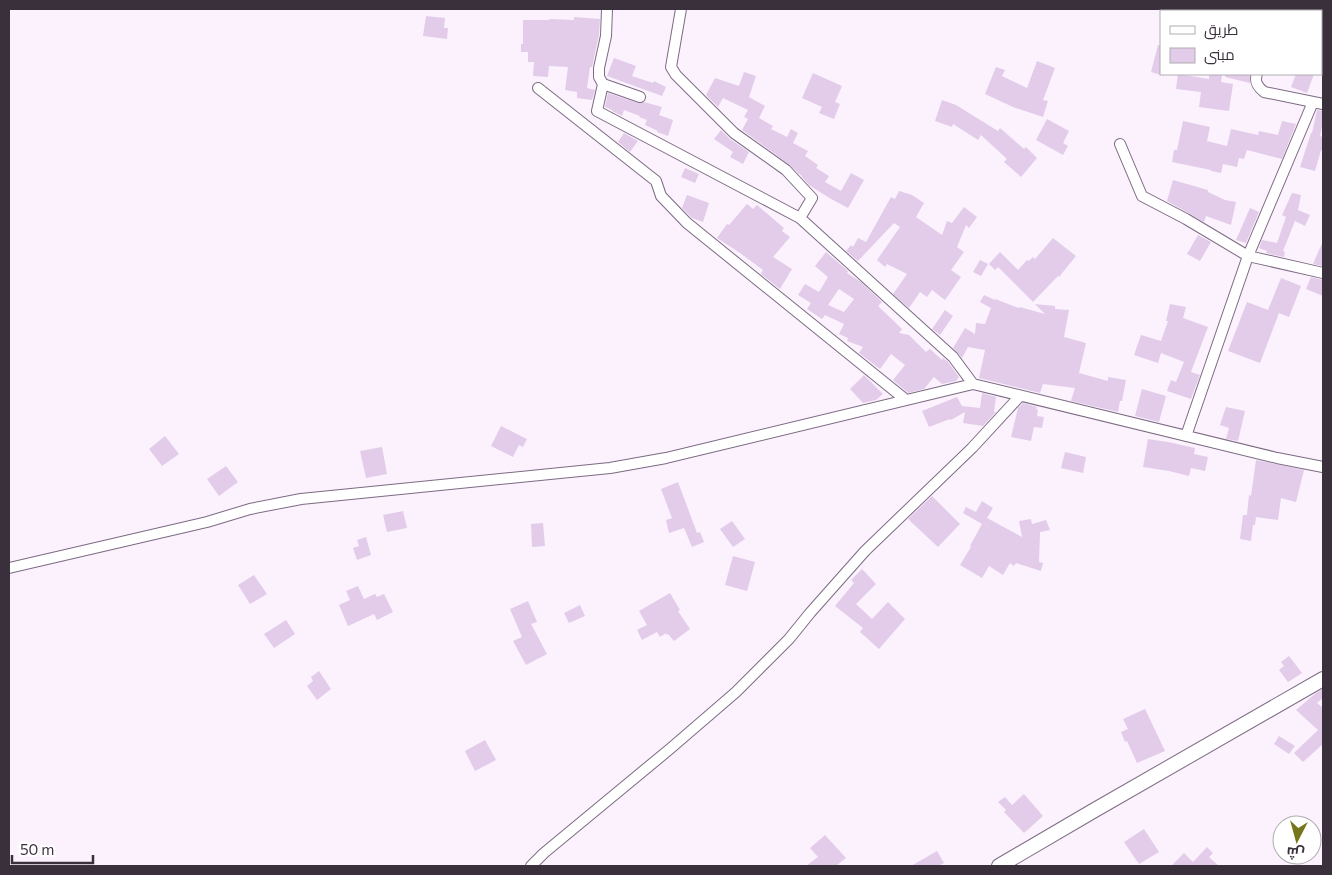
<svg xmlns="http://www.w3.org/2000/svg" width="1332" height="875" font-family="Commissioner,Cairo,sans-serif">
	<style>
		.building { fill: #e2cce9; fill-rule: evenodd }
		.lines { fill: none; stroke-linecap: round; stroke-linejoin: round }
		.street-casing { stroke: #7d6a83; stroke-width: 12 }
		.secondary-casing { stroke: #7d6a83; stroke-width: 16 }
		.street { stroke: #fff; stroke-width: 10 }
		.secondary { stroke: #fff; stroke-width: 14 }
	</style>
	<rect width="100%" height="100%" fill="#fbf2fe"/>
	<path class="building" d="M426,16L445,18L444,28H448L447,39L423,36Z
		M574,17L600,19L599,35L592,67H590L587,88L595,90L592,100L577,98V92L565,90L568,67L549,66L548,77L533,76L534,62H528V52H521V44H523V20H549L550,19L574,20Z
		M1158,45L1161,46V75L1151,72Z
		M614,58L636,66L632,76L653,83L654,81L666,87L662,96L607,76Z
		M1037,61L1055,68L1043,100L1048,101L1043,117L1013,107L985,94L996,67L1005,70L1002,76L1027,88Z
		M744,72L756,76L749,97L765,106L759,118L773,126L771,129L787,137L791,129L798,133L793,143L808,151L805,156L818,165L816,168L829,176L825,182L841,191L851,173L864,180L848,208L831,199L809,185L802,177V176L798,173L790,165L742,130L748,119L744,117L748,110L723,98L718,107L706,95L715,78L739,86Z
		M813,73L842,86L835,102L840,104L834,119L819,113L822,107L802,98Z
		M1178,74L1209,79V74L1222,75L1221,82L1233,84L1229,111L1199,107L1201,92L1176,89Z
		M1226,74H1250V83L1225,77Z
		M1296,74H1314L1307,93L1291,87Z
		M608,93L638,103L644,102L662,107L659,115L673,120L668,136L657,132L658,131L645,125L647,120L639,117L640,116L624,110L622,116L612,111V110L605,107Z
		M942,100L956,105L998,131L1000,128L1024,149L1026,147L1037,158L1021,177L1004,162L1007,159L981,135L978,140L953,124L952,127L935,121Z
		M1317,110L1323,111V122L1320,136L1323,137V151L1321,150L1315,171L1300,167L1311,133H1312Z
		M1047,119L1069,131L1063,143L1068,146L1063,155L1036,140Z
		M1183,121L1210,127L1207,141L1227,146L1231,129L1258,135L1259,131L1278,135L1282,121L1296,124L1282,159L1247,150L1244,159L1239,158L1237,167L1223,164L1221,173L1211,171V170L1172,162L1174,150H1177Z
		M721,130L730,139L749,152L743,164L730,157L733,152L714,139Z
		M624,133L638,141L630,152L618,142Z
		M685,168L699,174L695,183L681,177Z
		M1173,180L1208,190V192L1225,200L1236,202L1231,225L1206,216L1204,222L1167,201Z
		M899,191L912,195L924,203L916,217L942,235L947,221L952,223L964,207L977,217L969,228L966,225L957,247L964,252L951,270L961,277L945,300L932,290L927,297L920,292L909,308L893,294L907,274L887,264L885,267L877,260L900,227L894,223L858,261L846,251L851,245L853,247L858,238L866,242L891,197L895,199Z
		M1292,193L1301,195L1298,210L1310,215L1305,226L1295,221L1283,251L1285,252L1284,257L1266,253L1267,251L1259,248L1262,240L1277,243L1286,217L1282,215Z
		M687,195L709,203L703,222L692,218L682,208Z
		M747,204L753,209L757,205L784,228L782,231L790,237L773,257L792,269L780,289L761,274L763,270L740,253L717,238L727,224L729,225Z
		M1250,208L1259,212L1246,243L1236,240Z
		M1198,235L1211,242L1200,261L1187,254Z
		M1053,238L1076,256L1059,277L1058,276L1033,302L998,267L995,270L989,264L1000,252L1018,270L1027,260L1029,261L1033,257L1035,259Z
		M1323,241V266L1313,264Z
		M826,252L848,271L847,273L861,282L882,302L878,306L902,329L899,333L909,335L926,352L930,349L942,360L943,358L948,362L959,377L956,381L942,384L934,377L924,389L908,393L893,380L905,365L891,354L880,369L859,353L863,347L847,341L848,338L839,334L844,324L825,315L822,319L807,309L811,303L798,295L805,284L819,292L828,277L815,266ZM839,289L854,299L844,312L828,305Z
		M980,260L988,264L981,276L973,272Z
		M1311,277L1323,280V296L1306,289Z
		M1281,278L1301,286L1289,317L1279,313L1260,363L1228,351L1247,302L1268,310Z
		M984,295L995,300V299L1019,308L1020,307L1045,314L1035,304L1055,306V309L1069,310L1064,337L1086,343L1079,373L1108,381V377L1126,380L1122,401H1120L1118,412L1071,401L1075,388L1043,384L1040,393L979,378L985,350L968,347L962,358L953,348L965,328L975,334L976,323L985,324L991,308L980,302Z
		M1170,304L1186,307L1183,318L1208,327L1191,372L1200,375L1191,399L1167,391L1171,380L1176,382L1184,362L1161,353L1158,363L1134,355L1141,335L1161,341L1168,321H1166Z
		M945,310L953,316L940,335L932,329Z
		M864,375L883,394L876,400L863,403L850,389Z
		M1142,389L1166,396L1159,422L1135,416Z
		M982,393L996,397L994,412H996L983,426L963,423L965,412L951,420L950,419L929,427L922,411L957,397L962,406L980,408Z
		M1023,403L1037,407L1036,409L1038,410L1037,416L1044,417L1042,428L1034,427L1031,441L1011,437L1018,408Z
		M1226,407L1245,411L1238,441L1226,439L1229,428L1220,425Z
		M501,426L527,439L523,447L519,445L513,457L491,446Z
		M165,436L179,454L162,466L149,449Z
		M1148,439L1168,442L1195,448L1194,454L1208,457L1205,471L1191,468L1189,476L1169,471L1143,467Z
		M382,447L387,474L366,478L360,451Z
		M1065,452L1086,457L1083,473L1061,468Z
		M1256,460L1304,470L1296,502L1281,498L1278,520L1256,517L1255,525H1253L1251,541L1240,539L1243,515H1247L1249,495L1251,496Z
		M226,466L238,482L219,496L207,479Z
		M678,482L697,533L700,532L704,542L692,547L684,528L669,533L666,520L672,518L661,489Z
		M932,496L960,524L938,547L908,519Z
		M982,501L993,508L987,518L1022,537L1019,521L1031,519L1032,524L1046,520L1050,530L1040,532L1039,562L1043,563L1041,571L1016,563L1014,566L1010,563L1003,575L989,566L982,578L960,565L971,547L970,546L982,524L963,513L966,507L976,512Z
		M403,511L407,528L387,532L383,515Z
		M732,521L745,539L733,547L720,529Z
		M543,523L545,546L532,547L531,524Z
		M366,537L371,555L357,560L353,548L359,546L357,540Z
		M733,556L755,562L747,591L725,585Z
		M862,569L876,584L856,604L872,619L888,602L905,619L879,649L860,632L863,628L835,606L854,583L851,580Z
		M254,575L267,594L250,604L238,585Z
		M358,586L364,599L375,594L377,597L384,594L393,612L377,620L374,614L348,626L339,605L350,600L346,591Z
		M670,593L680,610L678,611L690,629L674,641L668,634L666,635V633L660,637L657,632L642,640L637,630L647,625L639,611Z
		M528,601L537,622L531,624L547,654L526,665L513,641L522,637L510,609Z
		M580,605L585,616L569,623L564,613Z
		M286,620L295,634L274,648L264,634Z
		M1289,656L1302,673L1288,682L1279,670L1284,666L1281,662Z
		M319,671L331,689L317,700L307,686L313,681L311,677Z
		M1323,689V698L1317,703L1323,708V744L1303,762L1294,753L1318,730L1296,710L1316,693Z
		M1145,709L1165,751L1137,763L1127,741L1125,742L1121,732L1128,729L1123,719Z
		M1279,736L1295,746L1289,754L1274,744Z
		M485,740L496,760L475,771L465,751Z
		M1024,794L1043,816L1024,833L1004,812L1006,810L998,802L1005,797L1012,805Z
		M1144,829L1159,852L1139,864L1124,842Z
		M825,835L846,858L836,866H806L818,857L810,848Z
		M1207,847L1213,853L1209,857L1219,866H1171L1184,853L1193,862Z
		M937,851L944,863L938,866H911Z"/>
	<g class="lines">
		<defs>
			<path id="street" d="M607,9L606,36L599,68V77L603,84L597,111L800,218L953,357L973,384
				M681,9L671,67L676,75L734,133L786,170L812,198L800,218
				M1281,11L1282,9
				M1257,74C1254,82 1258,87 1264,92L1323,104
				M603,84L640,97
				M538,88L656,181L661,196L687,223L906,400
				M1120,144L1142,196L1186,219L1248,256L1313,102
				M1186,436L1248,256L1323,273
				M9,568L207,522L250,509L301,499L610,468L666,458L973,384L1277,458L1323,467
				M531,866L544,853L671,748L736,692L789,639L810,613L865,551L972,448L1020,396"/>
			<path id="secondary" d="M999,866L1093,811L1323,679"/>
		</defs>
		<use href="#street" class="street-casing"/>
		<use href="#secondary" class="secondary-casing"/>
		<use href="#street" class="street"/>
		<use href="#secondary" class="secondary"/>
	</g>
	<rect width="1332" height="875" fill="none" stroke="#39303c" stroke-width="20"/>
	<rect x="1160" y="10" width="162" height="65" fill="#ffffff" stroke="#b0acb1"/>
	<rect x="1170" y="26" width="25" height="8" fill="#ffffff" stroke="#b0acb1"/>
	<text x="1204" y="35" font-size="15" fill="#39303c">طريق</text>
	<rect x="1170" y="48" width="25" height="15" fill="#e2cce9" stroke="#b0acb1"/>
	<text x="1204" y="60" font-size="15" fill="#39303c">مبنى</text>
	<g transform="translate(1297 840) rotate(186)"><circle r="24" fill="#ffffff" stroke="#b0acb1"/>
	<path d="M0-4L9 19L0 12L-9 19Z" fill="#78761b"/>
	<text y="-8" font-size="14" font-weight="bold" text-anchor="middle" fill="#39303c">ش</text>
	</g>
	<path d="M12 855v8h81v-8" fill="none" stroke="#39303c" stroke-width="2.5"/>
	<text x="20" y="855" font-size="15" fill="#39303c" stroke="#ffffff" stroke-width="4" paint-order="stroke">50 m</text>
</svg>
